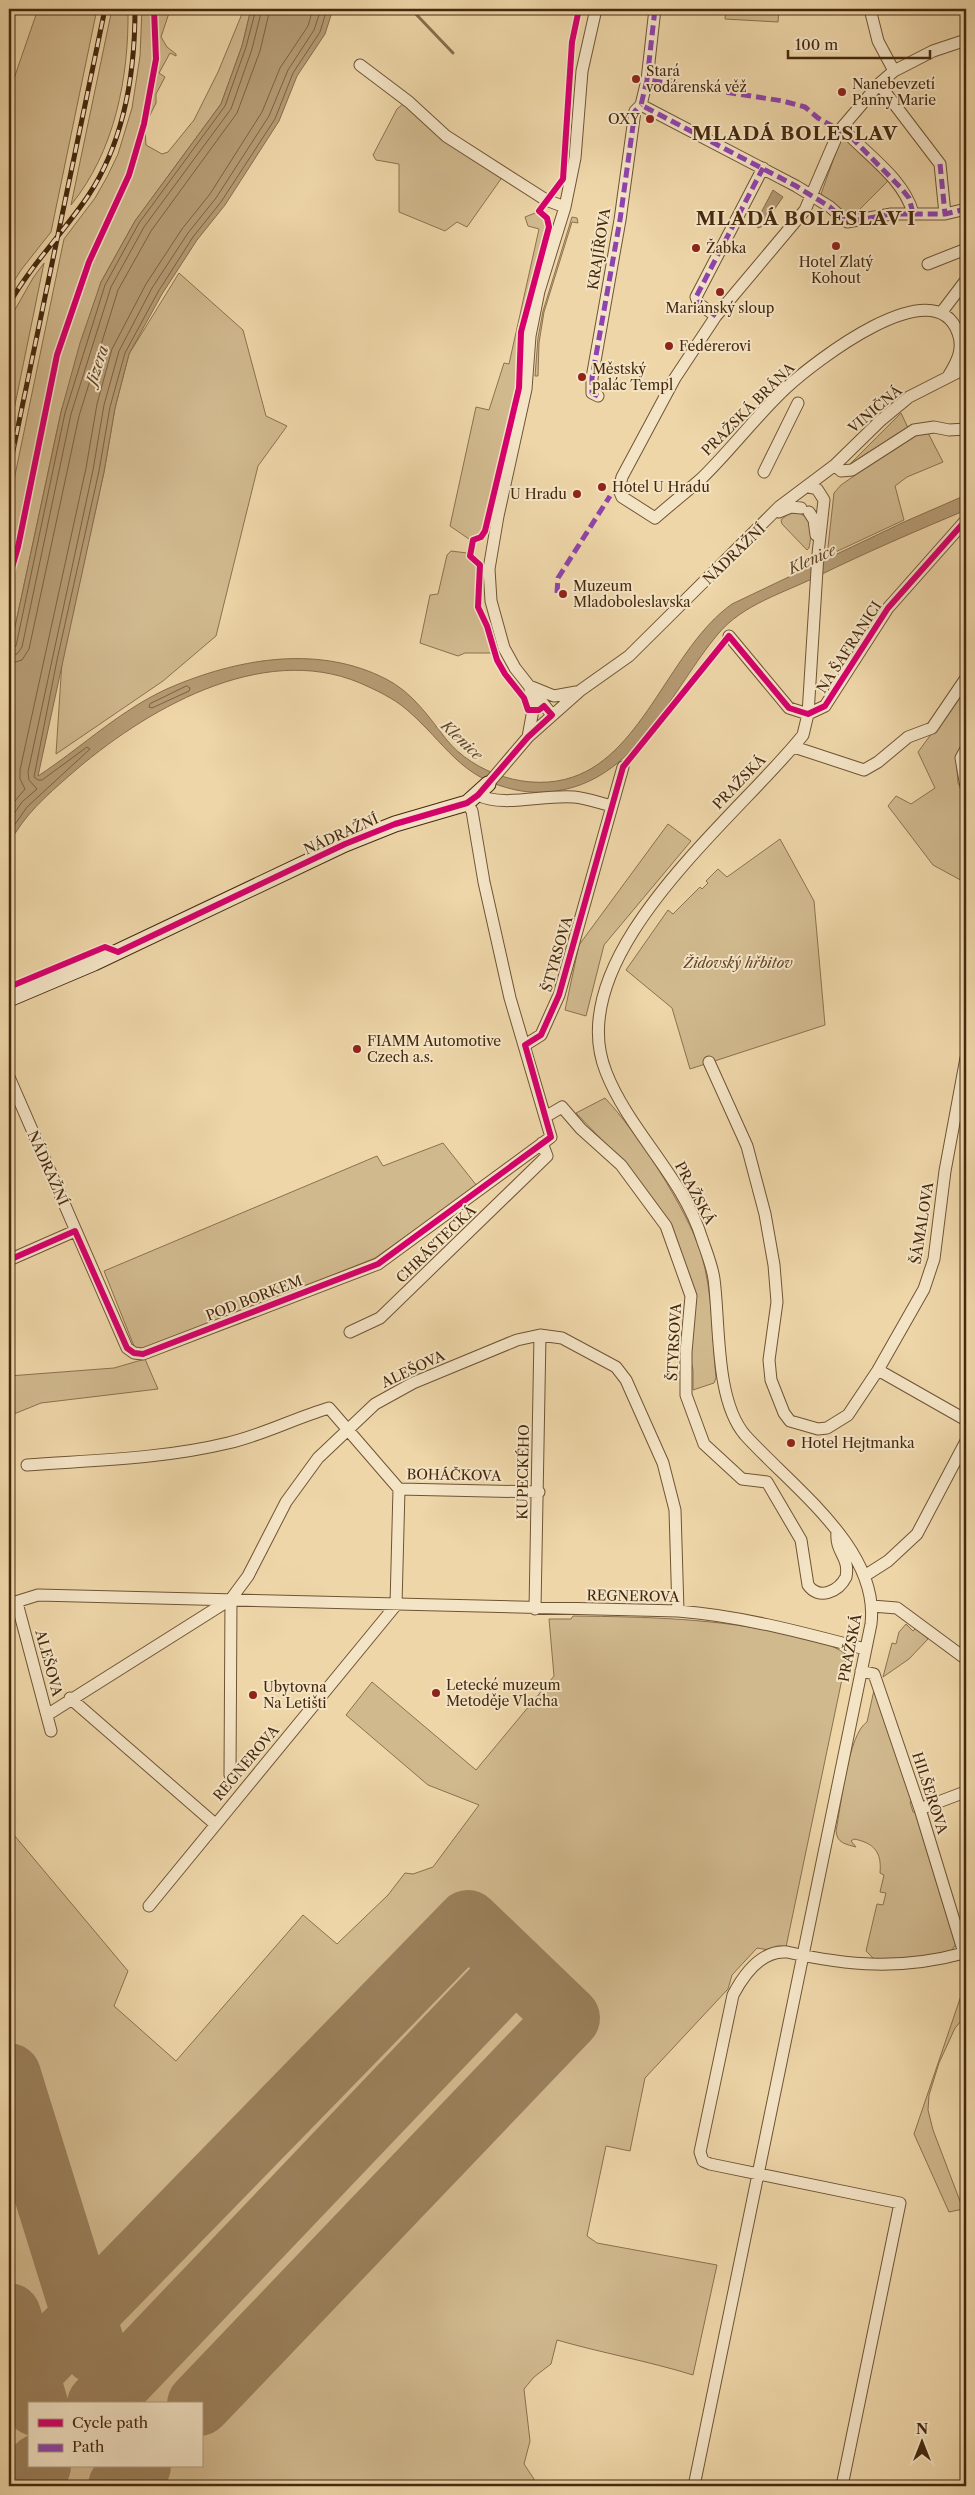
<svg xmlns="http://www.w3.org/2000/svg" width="975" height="2495" font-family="'Libre Caslon Text',serif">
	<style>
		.green { fill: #d1b98e; stroke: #8b714e; fill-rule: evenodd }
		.water { fill: #b59b74; stroke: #886d4b }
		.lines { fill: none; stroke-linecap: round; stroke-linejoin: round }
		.shore { stroke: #7d6241; stroke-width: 1 }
		.stream { stroke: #886d4b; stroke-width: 3 }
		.runway { stroke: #9a805b; stroke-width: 64 }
		.street-casing { stroke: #6f5434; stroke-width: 13 }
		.secondary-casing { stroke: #45290e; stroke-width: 17 }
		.street { stroke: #f4e4c6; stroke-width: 11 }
		.secondary { stroke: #f4e4c6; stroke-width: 15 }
		.rail-casing { stroke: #45290e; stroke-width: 5 }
		.rail { stroke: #f4e4c6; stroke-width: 3; stroke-dasharray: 9; stroke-linecap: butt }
		.quiet { stroke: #8e44ad; stroke-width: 5; stroke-dasharray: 10 5; stroke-linecap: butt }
		.cycleway-casing { stroke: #f4e4c6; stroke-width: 9 }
		.cycleway { stroke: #d6006c; stroke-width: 6 }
		.poi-dot { fill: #8f2418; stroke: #f4e4c6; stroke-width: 2 }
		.labels { text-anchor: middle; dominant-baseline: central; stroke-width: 4; stroke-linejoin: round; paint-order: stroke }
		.poi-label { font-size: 14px; fill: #45290e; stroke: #f4e4c6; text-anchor: start }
		.street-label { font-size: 14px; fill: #45290e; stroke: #f4e4c6 }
		.park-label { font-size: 14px; font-style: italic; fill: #614628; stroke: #f4e4c6 }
		.water-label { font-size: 15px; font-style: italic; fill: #614628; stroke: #f4e4c6 }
		.district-label { font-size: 19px; font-weight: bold; letter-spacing: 1px; fill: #45290e; stroke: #f4e4c6 }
	</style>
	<rect width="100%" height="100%" fill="#eed6a8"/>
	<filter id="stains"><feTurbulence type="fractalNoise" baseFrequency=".004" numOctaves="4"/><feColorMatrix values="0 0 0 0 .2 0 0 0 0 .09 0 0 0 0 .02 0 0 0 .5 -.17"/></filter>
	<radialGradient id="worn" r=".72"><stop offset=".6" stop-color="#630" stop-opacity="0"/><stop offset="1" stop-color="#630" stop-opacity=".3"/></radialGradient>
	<path class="green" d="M38,9H97L51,232L21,270L9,289V93Z
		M112,9H128C129,77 115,151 71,205Z
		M142,9H163L169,13L161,37L167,47L176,54V56L170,53L159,73L165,77L156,94V103L149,117L145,130L146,145L162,154L168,152L194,120L218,72L244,9H251L242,46L221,104L135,221L101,282L61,412L9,655V504L64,239L95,198L107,177L118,154L132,108L140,56Z
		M726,9H779L778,22L725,19Z
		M404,103L503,176L467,227L457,222L445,231L399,212V164L376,160L373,155L397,109Z
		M844,139L849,140L889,180L854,215L846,213L821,194L840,141Z
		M535,213L545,219L546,224L527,296L522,320L518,383L483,532L479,536L469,539L450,526L476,407L489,410L504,363L509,364L539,229L528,226L525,217Z
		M572,217L577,218L578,223L572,222L544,312L539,343L538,376H535L538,338L543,311Z
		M44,263L9,434V320L33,278Z
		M179,273L243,330L266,416L287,426L258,466L216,636L163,681L56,754L62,661L104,472L115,408L129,354Z
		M901,413L909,430L874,454L849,465Z
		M926,429L943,462L907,477L895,486L904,520L827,556L834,493L841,485L854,476L853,474Z
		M797,512C813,518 812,533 809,548L807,550L782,524L781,520L788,514Z
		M451,551L467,553L466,557L473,560L477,567L476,606L493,653H465L458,656L420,643L430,595L438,594L447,555Z
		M966,687V737L956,757L958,783L966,797V883L933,865L888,806L896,796L911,804L935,788L918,752Z
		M668,824L691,841L604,945L586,1016L565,1010L579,945Z
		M780,839L814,901L825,1025L690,1069L672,1008L626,970L668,910L673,914L700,887L702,889L708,883L706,881L718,869L727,877Z
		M605,1098C637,1132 687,1209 701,1253C713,1293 712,1337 716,1378L714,1383L693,1390V1370L690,1356L695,1296L669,1224L628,1167L576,1113Z
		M443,1143L477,1186L375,1258L197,1330L136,1351L104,1271L377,1156L383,1166Z
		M145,1359L158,1389L41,1403L9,1416V1376L114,1368Z
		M573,1616C647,1617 717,1618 790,1635C810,1640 830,1642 847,1655L786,1947L769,1950L757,1948L732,1975L728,1989L645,2078L630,2151L606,2146L587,2236L597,2243L717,2265L693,2375C648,2361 602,2353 557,2340L551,2364L534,2377L524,2389L530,2441L524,2464L534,2479L532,2486H9V1829L128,1971L114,2006L176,2061L303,1915L337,1944L388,1895L405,1873L413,1874L433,1867L479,1805L428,1785L346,1715L372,1682L476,1770L554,1676L549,1619H571ZM29,2404H201V2466H29Z
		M906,1624L913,1631L916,1628L928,1639L909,1659L883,1677L892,1643L896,1644L899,1632Z
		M874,1690L913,1801L910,1802L913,1812H916L956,1944L951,1951L900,1960L874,1959L866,1951L877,1904L883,1905L886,1893L880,1892L884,1875L880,1873C882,1852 874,1843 854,1839L851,1841L856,1847C845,1844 837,1843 836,1831C841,1806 848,1734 867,1722Z
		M966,1981V2015L955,2028L939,2063L929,2095L928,2110L933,2130L963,2209L949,2212L914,2134Z"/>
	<path class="water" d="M251,9H333L325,34L297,76L279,121L225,205L197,240L162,294L129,354L115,408L104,472L38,776C84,746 124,706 176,685C242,658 320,645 386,679C412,692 429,717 446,739C474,774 530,792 573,777C644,753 671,647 732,604L904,522L966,495V510C916,531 867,552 818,576C784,593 743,604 718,634C672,689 639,775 562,790C547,793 531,793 516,790C459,778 446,743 406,709C393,698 376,690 360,683C261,641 143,711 70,775C46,796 24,815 9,844V655L61,412L80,343L101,282L135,221L221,104L242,46Z
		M773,190L783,197L763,226L758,228L755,224Z"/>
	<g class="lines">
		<path class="shore" d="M9,650L16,646L65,413L105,285L139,223L225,106L246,47L256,9
			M9,656L17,654L22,647L71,414L111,287L144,227L231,109L252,49L262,9
			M9,664L22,660L29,649L79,416L118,290L151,231L237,113L260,51L270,9
			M187,686L190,688L189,691L152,708L149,707L150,704Z
			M9,808L25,789L20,779V770L86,468L97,404L112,349L146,284L182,229L210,194L262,112L280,68L308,26L313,9
			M9,821L22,802L37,789L29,780L28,772L93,470L104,405L119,351L152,288L188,233L216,198L269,116L288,70L314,30L321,9
			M9,833L27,807L90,749L87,747L42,780H38L34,777L57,660L99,471L110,407L125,353L158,292L193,237L221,202L275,119L293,73L320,32L327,9"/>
		<path class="stream" d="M323,9L356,12L413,11L453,53"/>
		<path class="runway" d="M9,2075L95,2352
			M9,2315L36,2404
			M9,2393L468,1922L568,2018L199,2404
			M99,2404L505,1978
			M20,2486L39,2466
			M120,2486L139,2466"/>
		<defs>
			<path id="street" d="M870,9L878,41L894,71
				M360,65L409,102L446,136L546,200L565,207
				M647,80L655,9
				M879,84L940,164L945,214
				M671,85L647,80L641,105L796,186L830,207L847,222L891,214H945L966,209
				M839,131L850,136C873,159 904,181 913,213
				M928,264L966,249
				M941,313L966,280
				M716,316L699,304L696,297L763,168
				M949,375C957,362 964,349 958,333C935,267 813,363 786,388C756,416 731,450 701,479C686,492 670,505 655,518L622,497L619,490L622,477L675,378L716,316L805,210L839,131L879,84L894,71L933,51L966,40
				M598,396L592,393V378L620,220L635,111L641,105
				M835,465L841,471L852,470L914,430L934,427L949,430L966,429
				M764,472L798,403
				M779,512L791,507L801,508
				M809,512L814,520L816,535
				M729,636L789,708L808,714
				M532,687L554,696L576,692
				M808,714L825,706L888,608L966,520
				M552,715L515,668L504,648L491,601L489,569L498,516L526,389L530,336L539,291L565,207L575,158L582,71L596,9
				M528,737L533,710L530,690
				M794,747L864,770L878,762L908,737L932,728L966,678
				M966,749L961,758L966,787
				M488,784L528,737L581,690L629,656L779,507L835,465L880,421L909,397L966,368
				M478,795C503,808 545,794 574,797C586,798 600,803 612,806
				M525,1045L541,1035L559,995L623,767
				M709,1062L747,1146L765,1214L774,1265L777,1302L769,1360L771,1380L784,1413L790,1421L818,1429L827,1428L848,1415L878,1370L924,1289L934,1259L945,1171L966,1058
				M9,1077L127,1348L134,1353L143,1354L378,1264L551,1137L510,998L484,882L472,811L467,803
				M545,1117L562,1107L581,1129L621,1165L666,1226L691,1296L686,1352V1395L704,1444L742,1479L767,1482L801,1540L808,1585C819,1601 839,1591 846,1577C850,1556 835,1553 837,1532
				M9,1260L75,1231
				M350,1332L380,1318L547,1156L542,1143
				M878,1370L966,1420
				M27,1465C94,1460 162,1459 228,1443C263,1435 295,1418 329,1408L399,1489L396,1605L149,1906
				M399,1489L539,1492
				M866,1575L888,1561L917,1534L966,1441
				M17,1603L51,1731
				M9,1604L38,1595L678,1611C742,1616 804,1633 865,1649
				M872,1606L897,1608L966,1659
				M535,1609L540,1335
				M70,1698L215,1824
				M47,1715L231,1599
				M230,1775L231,1599L248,1576L286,1502L318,1458L375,1404L413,1383L517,1340L540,1335L562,1338L616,1367L626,1380L663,1463L675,1510L678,1611
				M920,1809L965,1792L966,1795
				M694,2486L871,1624C880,1549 792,1487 745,1435C715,1400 720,1324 714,1279C712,1265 706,1251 702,1239C683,1177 629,1131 606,1072C559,955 739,816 803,735L808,714L818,554L824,500L817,489L808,487
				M842,2486L900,2203L710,2164L703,2161L700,2152L733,1995C744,1974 762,1950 787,1952C849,1966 902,1970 964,1953L920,1809L874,1674L861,1671"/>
			<path id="secondary" d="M9,999L94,963L345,844L395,824L467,803L488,784"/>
		</defs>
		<use href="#street" class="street-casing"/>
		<use href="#secondary" class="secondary-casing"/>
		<use href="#street" class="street"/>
		<use href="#secondary" class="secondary"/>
		<defs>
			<path id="rail" d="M9,304C31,265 63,233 88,196C124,142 135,73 135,9
				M9,470L105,9"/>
		</defs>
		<use href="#rail" class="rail-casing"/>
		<use href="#rail" class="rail"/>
		<path class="quiet" d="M647,80L655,9
			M940,164L945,214
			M913,213L909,198L901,188L850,136L818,118L805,107L783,101L647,80L641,105L796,186L830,207L847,222L891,214H945L966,209
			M716,316L699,304L696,297L763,168
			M598,396L592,393V378L620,220L635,111L641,105
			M557,593L558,578L610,496"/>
		<defs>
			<path id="cycleway" d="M9,578L18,547L57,355L89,262L129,175L144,124L156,59L154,9
				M9,987L105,947L118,952L345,844L395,824L467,803L478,795L528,737L552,715L544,706L539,710H528L524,698L505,674L497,660L487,626L478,607L480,565L470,556L473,540L481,537L485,531L519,388L521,332L549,227L547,218L539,211L563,179L572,42L579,9
				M9,1260L75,1231L127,1348L134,1353L143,1354L378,1264L551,1137L525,1045L541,1035L559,995L623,767L729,636L789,708L808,714L825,706L888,608L966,520"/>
		</defs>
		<use href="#cycleway" class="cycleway-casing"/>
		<use href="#cycleway" class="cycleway"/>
	</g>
	<g class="poi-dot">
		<circle cx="636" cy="79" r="5"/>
		<circle cx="842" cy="92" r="5"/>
		<circle cx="650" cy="119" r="5"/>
		<circle cx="836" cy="246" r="5"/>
		<circle cx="696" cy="248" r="5"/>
		<circle cx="720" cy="292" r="5"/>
		<circle cx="669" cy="346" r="5"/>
		<circle cx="582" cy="377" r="5"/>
		<circle cx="602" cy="487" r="5"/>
		<circle cx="577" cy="494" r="5"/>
		<circle cx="563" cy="594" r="5"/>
		<circle cx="357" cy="1049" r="5"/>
		<circle cx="791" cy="1443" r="5"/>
		<circle cx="436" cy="1693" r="5"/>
		<circle cx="253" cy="1695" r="5"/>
	</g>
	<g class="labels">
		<g class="poi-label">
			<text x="646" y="71">Stará<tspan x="646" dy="16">vodárenská věž</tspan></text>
			<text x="852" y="84">Nanebevzetí<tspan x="852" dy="16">Panny Marie</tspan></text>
			<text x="640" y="119" text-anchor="end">OXY</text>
			<text x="706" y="248">Žabka</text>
			<text x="836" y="262" text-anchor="middle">Hotel Zlatý<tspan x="836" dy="16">Kohout</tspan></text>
			<text x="720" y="308" text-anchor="middle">Mariánský sloup</text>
			<text x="679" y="346">Federerovi</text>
			<text x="592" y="369">Městský<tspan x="592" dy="16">palác Templ</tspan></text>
			<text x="612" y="487">Hotel U Hradu</text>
			<text x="567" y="494" text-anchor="end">U Hradu</text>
			<text x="573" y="586">Muzeum<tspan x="573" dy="16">Mladoboleslavska</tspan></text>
			<text x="367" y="1041">FIAMM Automotive<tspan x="367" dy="16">Czech a.s.</tspan></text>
			<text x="801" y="1443">Hotel Hejtmanka</text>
			<text x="446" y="1685">Letecké muzeum<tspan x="446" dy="16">Metoděje Vlacha</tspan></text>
			<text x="263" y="1687">Ubytovna<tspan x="263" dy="16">Na Letišti</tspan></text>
		</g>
		<g class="street-label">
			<text transform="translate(599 249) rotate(-81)">KRAJÍŘOVA</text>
			<text transform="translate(748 409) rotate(-45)">PRAŽSKÁ BRÁNA</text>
			<text transform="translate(875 409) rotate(-40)">VINIČNÁ</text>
			<text transform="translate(734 554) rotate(-44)">NÁDRAŽNÍ</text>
			<text transform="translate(849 647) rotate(-57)">NA ŠAFRANICI</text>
			<text transform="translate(739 782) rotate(-46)">PRAŽSKÁ</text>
			<text transform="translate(341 834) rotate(-24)">NÁDRAŽNÍ</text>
			<text transform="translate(557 954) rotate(-74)">ŠTYRSOVA</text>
			<text transform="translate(48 1168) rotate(66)">NÁDRAŽNÍ</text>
			<text transform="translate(695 1193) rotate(62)">PRAŽSKÁ</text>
			<text transform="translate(922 1223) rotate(-81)">ŠÁMALOVA</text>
			<text transform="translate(436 1244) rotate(-44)">CHRÁSTECKÁ</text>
			<text transform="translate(254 1298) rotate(-21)">POD BORKEM</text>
			<text transform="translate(674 1342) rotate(-87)">ŠTYRSOVA</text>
			<text transform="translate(413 1369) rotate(-25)">ALEŠOVA</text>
			<text transform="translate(523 1472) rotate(-89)">KUPECKÉHO</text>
			<text transform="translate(454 1475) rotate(1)">BOHÁČKOVA</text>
			<text transform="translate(633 1596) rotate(1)">REGNEROVA</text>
			<text transform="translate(850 1648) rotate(-79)">PRAŽSKÁ</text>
			<text transform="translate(49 1663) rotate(75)">ALEŠOVA</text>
			<text transform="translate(246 1763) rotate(-50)">REGNEROVA</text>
			<text transform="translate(930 1793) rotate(72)">HILŠEROVA</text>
		</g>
		<g class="park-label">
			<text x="738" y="963">Židovský hřbitov</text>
		</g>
		<g class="water-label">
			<text transform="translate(97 365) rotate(-72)">Jizera</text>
			<text transform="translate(812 559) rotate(-24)">Klenice</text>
			<text transform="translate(462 740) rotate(43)">Klenice</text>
		</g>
		<g class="district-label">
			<text x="795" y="133">MLADÁ BOLESLAV</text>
			<text x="806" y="218">MLADÁ BOLESLAV I</text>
		</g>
	</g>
	<rect width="975" height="2495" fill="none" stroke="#eed6a8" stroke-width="30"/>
	<rect x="10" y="10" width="955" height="2475" fill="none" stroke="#45290e" stroke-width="2.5"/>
	<rect x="15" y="15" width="945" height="2465" fill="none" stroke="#45290e"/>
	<rect x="28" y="2402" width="175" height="65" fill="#f4e4c6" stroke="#ae997c"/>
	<rect x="38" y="2419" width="25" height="8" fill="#d6006c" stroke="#ae997c"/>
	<text x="72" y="2428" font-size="15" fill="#45290e">Cycle path</text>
	<rect x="38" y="2444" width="25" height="8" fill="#8e44ad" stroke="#ae997c"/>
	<text x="72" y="2452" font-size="15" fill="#45290e">Path</text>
	<g transform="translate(922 2442)" stroke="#f4e4c6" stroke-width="4" paint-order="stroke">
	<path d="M0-4L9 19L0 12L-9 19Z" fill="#45290e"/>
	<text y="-8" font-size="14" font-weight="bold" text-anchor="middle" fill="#45290e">N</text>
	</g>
	<path d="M788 50v8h142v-8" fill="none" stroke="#45290e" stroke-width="2.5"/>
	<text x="795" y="50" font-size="15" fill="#45290e" stroke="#f4e4c6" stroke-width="4" paint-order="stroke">100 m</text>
	<rect width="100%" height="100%" filter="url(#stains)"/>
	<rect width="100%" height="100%" fill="url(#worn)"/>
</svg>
